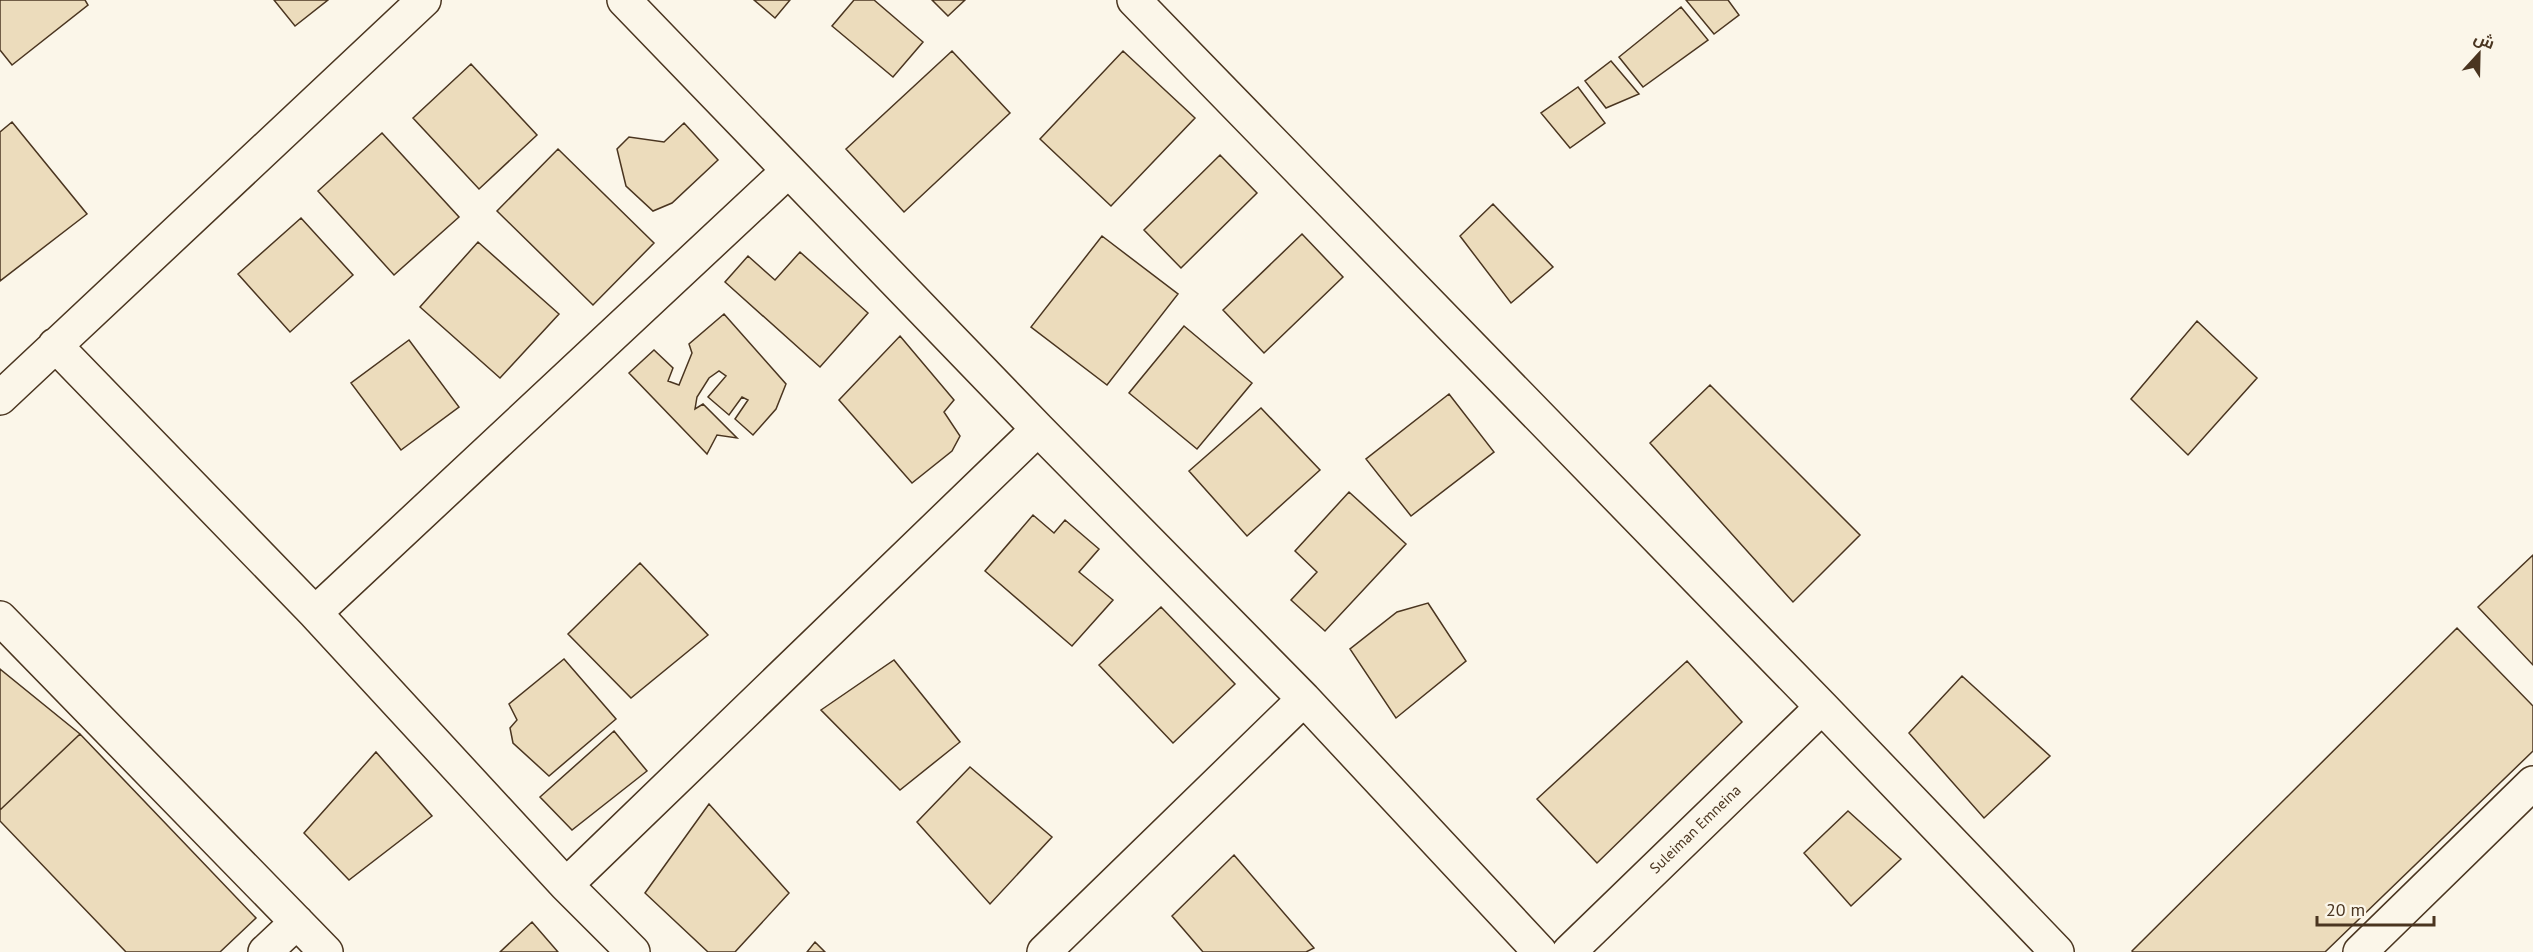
<svg xmlns="http://www.w3.org/2000/svg" width="2533" height="952" font-family="'PT Sans',Cairo,sans-serif">
	<style>
		.building { fill: #ecdcbc; stroke: #4a3520; stroke-width: 1.5 }
		.lines { fill: none; stroke-linecap: round; stroke-linejoin: round }
		.minor-casing { stroke: #4a3520; stroke-width: 36 }
		.minor { stroke: #fbf6e9; stroke-width: 33 }
		.labels { text-anchor: middle; dominant-baseline: central; stroke-width: 4.5; stroke-linejoin: round; paint-order: stroke }
		.street-label { font-size: 15px; fill: #4a3520; stroke: #fbf6e9 }
	</style>
	<rect width="100%" height="100%" fill="#fbf6e9"/>
	<path class="building" d="M0,0H85L88,5L12,65L0,50Z
		M274,0H328L295,26Z
		M754,0H790L775,18Z
		M854,0H874L923,42L893,77L832,26Z
		M932,0H965L948,16Z
		M1686,0H1728L1739,15L1714,34Z
		M1681,7L1708,40L1643,87L1619,57Z
		M952,51L1010,113L904,212L846,149Z
		M1123,51L1195,118L1111,206L1040,139Z
		M1611,61L1639,94L1606,108L1585,81Z
		M471,64L537,135L479,189L413,118Z
		M1578,87L1605,123L1570,148L1541,113Z
		M12,122L87,214L0,281V132Z
		M684,123L718,160L672,203L653,211L626,186L617,149L629,137L664,142Z
		M382,133L459,217L394,275L318,191Z
		M558,149L654,243L593,305L497,211Z
		M1220,155L1257,193L1181,268L1144,230Z
		M1493,204L1553,267L1511,303L1460,236Z
		M301,218L353,275L290,332L238,274Z
		M1302,234L1343,277L1264,353L1223,310Z
		M1102,236L1178,294L1107,385L1031,327Z
		M478,242L559,314L500,378L420,307Z
		M800,252L868,313L820,367L725,282L748,256L775,280Z
		M724,314L786,384L776,409L753,435L735,419L748,400L742,397L729,415L708,397L726,376L719,371L709,378L697,397L695,409L703,404L737,438L717,435L707,454L629,373L654,350L673,368L668,381L679,385L692,353L689,344Z
		M2197,321L2257,378L2188,455L2131,399Z
		M1184,326L1252,383L1197,449L1129,393Z
		M900,336L954,400L944,412L960,436L952,451L912,483L839,400Z
		M409,340L459,407L401,450L351,383Z
		M1710,385L1860,535L1793,602L1650,443Z
		M1449,394L1494,452L1411,516L1366,459Z
		M1261,408L1320,470L1247,536L1189,471Z
		M1349,492L1406,544L1325,631L1291,600L1317,572L1295,551Z
		M1033,515L1054,533L1065,520L1099,549L1079,572L1113,600L1072,646L985,571Z
		M2533,555V665L2478,607Z
		M640,563L708,635L631,698L568,634Z
		M1428,603L1466,661L1396,718L1350,649L1397,612Z
		M1161,607L1235,684L1173,743L1099,665Z
		M2457,628L2533,706V751L2325,952H2133L2132,951Z
		M564,659L616,719L549,776L513,743L510,728L517,720L509,704Z
		M894,660L960,742L900,790L821,710Z
		M1687,661L1742,722L1597,863L1537,799Z
		M0,669L80,734L0,810Z
		M1962,676L2050,756L1984,818L1909,733Z
		M614,731L647,771L572,830L540,797Z
		M80,734L256,918L220,952H126L0,821V810Z
		M376,752L432,816L349,880L304,833Z
		M970,767L1052,837L990,904L917,822Z
		M709,804L789,893L735,952H708L645,893Z
		M1848,811L1901,859L1851,906L1804,853Z
		M1234,855L1314,948L1306,952H1203L1172,916Z
		M532,922L558,952H500Z
		M815,942L825,952H807Z"/>
	<g class="lines">
		<defs>
			<path id="minor" d="M624,0L1038,429L1304,699L1540,952
				M1134,0L1822,707L2057,952
				M55,345L315,613L566,885L633,952
				M0,398L424,0
				M315,613L788,171
				M0,618L326,952
				M566,885L1038,429
				M265,952L297,922
				M1044,952L1304,699
				M1569,952L1822,707
				M2360,952L2533,783"/>
		</defs>
		<use href="#minor" class="minor-casing"/>
		<use href="#minor" class="minor"/>
	</g>
	<g class="labels">
		<g class="street-label">
			<text transform="translate(1695 829) rotate(-44)">Suleiman Emneina</text>
		</g>
	</g>
	<g transform="translate(2479 54) rotate(22)" stroke="#fbf6e9" stroke-width="4.5" paint-order="stroke">
	<path d="M0-4.5L10 22L0 15L-10 22Z" fill="#4a3520"/>
	<text y="-9" font-size="16" font-weight="bold" text-anchor="middle" fill="#4a3520">ش</text>
	</g>
	<path d="M2317 916v9h117v-9" fill="none" stroke="#4a3520" stroke-width="3"/>
	<text x="2326" y="916" font-size="18" fill="#4a3520" stroke="#fbf6e9" stroke-width="4.5" paint-order="stroke">20 m</text>
</svg>
